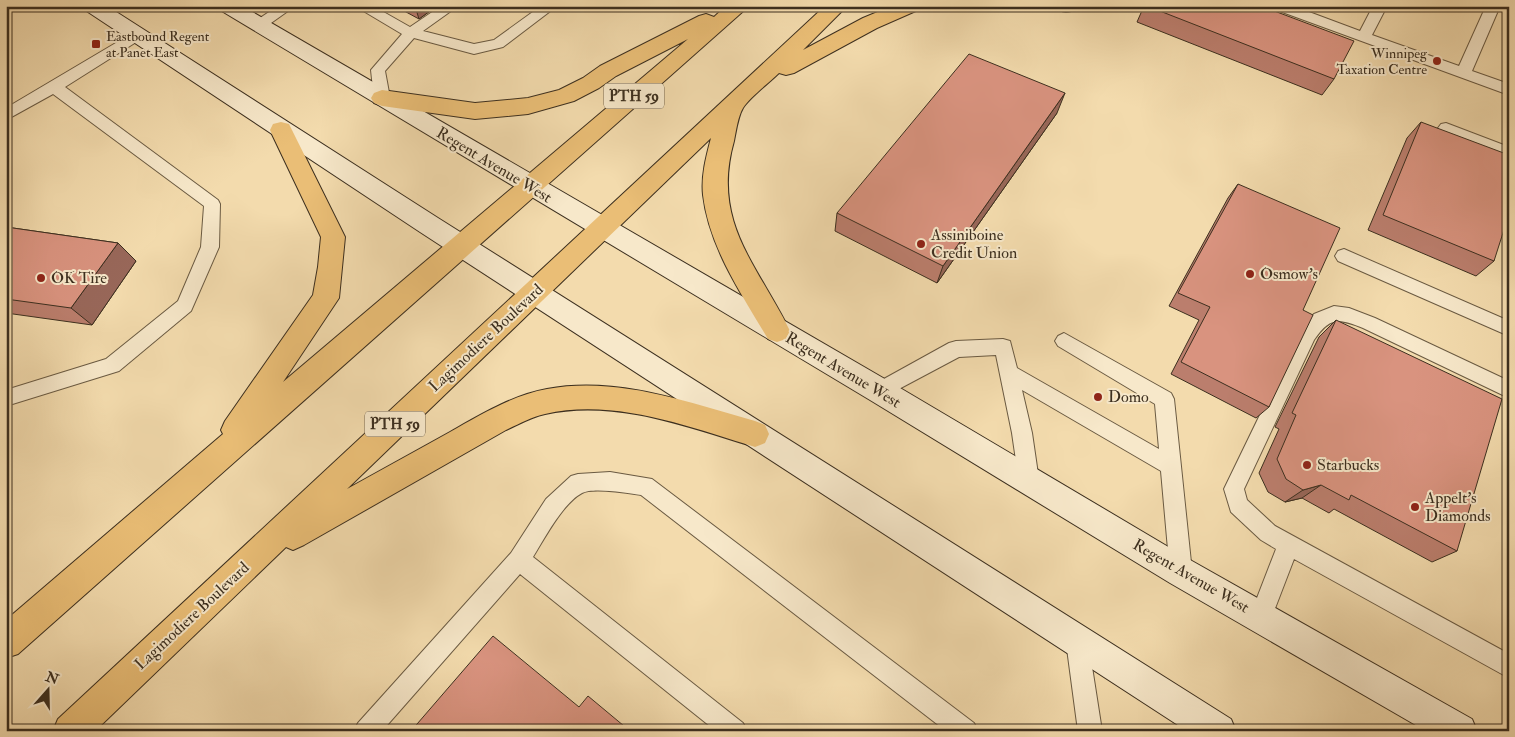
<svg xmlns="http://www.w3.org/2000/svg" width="1515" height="737" font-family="'IM FELL Double Pica',serif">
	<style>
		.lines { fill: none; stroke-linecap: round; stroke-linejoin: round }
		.service-casing { stroke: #6a5a42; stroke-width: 2 }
		.secondary-casing { stroke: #3c2f1f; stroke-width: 2 }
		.primary-casing { stroke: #3c2f1f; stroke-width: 2 }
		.service { fill: #f7e8ca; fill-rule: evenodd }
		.secondary { fill: #f7e8ca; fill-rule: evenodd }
		.primary { fill: #eabe76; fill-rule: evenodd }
		.wall { fill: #bb7e6d; stroke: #3c2f1f }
		.shaded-wall { fill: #986759; stroke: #3c2f1f }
		.building { fill: #d9937f; stroke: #3c2f1f }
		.poi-dot { fill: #8f2418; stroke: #f7e8ca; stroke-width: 2 }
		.labels { text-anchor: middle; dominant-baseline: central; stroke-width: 4; stroke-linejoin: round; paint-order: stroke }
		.far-poi-label { font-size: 14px; fill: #3c2f1f; stroke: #f7e8ca; text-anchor: start }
		.shield { fill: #f7e8ca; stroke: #746652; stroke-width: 1 }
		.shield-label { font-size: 15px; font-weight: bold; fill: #3c2f1f }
		.street-label { font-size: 16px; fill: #3c2f1f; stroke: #f7e8ca }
		.poi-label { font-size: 16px; fill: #3c2f1f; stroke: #f7e8ca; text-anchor: start }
	</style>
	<rect width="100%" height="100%" fill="#f3dbad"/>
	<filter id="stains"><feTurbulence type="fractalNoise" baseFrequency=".004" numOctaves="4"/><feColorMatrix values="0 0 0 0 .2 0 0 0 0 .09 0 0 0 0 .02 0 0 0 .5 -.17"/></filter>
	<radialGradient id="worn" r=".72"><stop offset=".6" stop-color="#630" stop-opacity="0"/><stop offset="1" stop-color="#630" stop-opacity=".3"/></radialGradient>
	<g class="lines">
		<defs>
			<path id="service" d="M278,6H295L264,28H254L252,25L254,22Z
				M355,6H373L410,27L441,6H458L423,31L474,44L494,40L541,6H557L503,47L474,54L414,38L385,71L390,98L387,102L382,103L377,102L374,98L371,70L402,34Z
				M1056,6H1072L1073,8L1071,11C1065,13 1060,12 1056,6Z
				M1272,6H1293L1360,31L1373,6H1387L1372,35L1459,66L1486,6H1500L1472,71L1509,84V95L1274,9Z
				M136,31L141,33L143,36L141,39L65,87L218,200L220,204L219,247L191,311L119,371L6,406V390L106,359L178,301L201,247L204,206L53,94L6,120V108Z
				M1446,123L1509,147V159L1441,132L1438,128L1441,124Z
				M1344,249L1509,321V336L1338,261L1335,256L1338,251Z
				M1334,306L1349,308L1375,318L1509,381V398L1363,328C1338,318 1330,317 1314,340L1244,489L1247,500L1275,526L1509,654V678L1294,559L1269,624L1261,627L1253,624L1250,616L1276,549L1261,540L1231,512L1224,489L1301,330L1314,314Z
				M1064,333L1171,393L1174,399L1192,572L1189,580L1181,583L1173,580L1170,572L1161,471L1022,390L1032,433L1039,481L1036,488L1029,490L1022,488L1019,481L1012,433L996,355L959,357L880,399L873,397L870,391L873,385L949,343L956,341L1003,339L1010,341L1017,368L1159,449L1155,404L1058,346L1055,341L1058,336Z
				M610,472L652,479L974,723L978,731H946L641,495C628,493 593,487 582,493C563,503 544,539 533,557L743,723L747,731H716L520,574L382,731H354L358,723L511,553L546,499L571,476L578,474Z
				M1077,630L1085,633L1088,641L1102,731H1078L1066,641L1069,633Z"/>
			<path id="secondary" d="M82,6H107L438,218L1231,719L1236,731H1187L420,232L85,10Z
				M217,6H242L890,382L1192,561L1472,719L1477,731H1426L1170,583L870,400L220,10Z"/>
			<path id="primary" d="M726,6H749L18,654L6,658V620L223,434L221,430L225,421L313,295L318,267L321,237L270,130L273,124L281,122L289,124L345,237L339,298L283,382L688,39L616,76L599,88L574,101L528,114L475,119L382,106L374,103L371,98L374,93L382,90L475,103L528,98L559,90L583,78L600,66L699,16L706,14L714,17Z
				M825,6H847L803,50L863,18L892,6H921L918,10L877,28L794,73L786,75L779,73C770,82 749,98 743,108C738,116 736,131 734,141C711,222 757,264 790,331L786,339L777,342L768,339C742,295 709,247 703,195C701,176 706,157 711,138L347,489C381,470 416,451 450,432C480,415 513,395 547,389C617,376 688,402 755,421L765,425L769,434L765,443L755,447C689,427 615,398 545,414C531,417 519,424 506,430L304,545L293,550L286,547L95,731H53L58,719Z"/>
		</defs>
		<use href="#service" class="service-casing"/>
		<use href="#secondary" class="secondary-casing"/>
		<use href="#primary" class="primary-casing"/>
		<use href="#service" class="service"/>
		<use href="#secondary" class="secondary"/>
		<use href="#primary" class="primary"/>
	</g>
	<path class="wall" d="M395,6H437L419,19Z
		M1144,6H1261L1334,79L1322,95L1137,22Z
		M1057,113L937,283L835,231L837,213Z
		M1421,122L1494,261L1476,276L1368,230L1407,138Z
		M1238,184L1303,310L1269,407L1256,418L1171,374L1199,320L1169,306L1228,198Z
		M6,227L118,243L136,261L92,325L6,313Z
		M1336,320L1457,551L1432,562L1334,509L1329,513L1302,498L1285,502L1268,492L1259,473L1279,429L1275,427L1319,337Z"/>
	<path class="shaded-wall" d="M415,6H437L419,19Z
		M1065,93L1057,113L937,283L943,266Z
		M118,243L136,261L92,325L71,308Z
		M1321,485L1302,498L1285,502L1303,490Z"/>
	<path class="building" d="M1147,6H1261L1354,41L1334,79Z
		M969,54L1065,93L943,266L837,213Z
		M1421,122L1509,155V214L1494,261L1383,215Z
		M1238,184L1340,228L1303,310L1313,315L1269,407L1181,362L1210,307L1178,293Z
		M6,227L118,243L71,308L6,299Z
		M1336,320L1502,399L1457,551L1351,495L1349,500L1321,485L1303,490L1286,479L1277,459L1296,415L1292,413Z
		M493,636L579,707L588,696L630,731H411Z"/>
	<g class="poi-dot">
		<rect x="91" y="39" width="10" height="10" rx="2.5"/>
		<circle cx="1437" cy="61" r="5"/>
		<circle cx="921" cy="244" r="5"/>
		<circle cx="1250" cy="274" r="5"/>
		<circle cx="41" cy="278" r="5"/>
		<circle cx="1098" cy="397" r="5"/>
		<circle cx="1307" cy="465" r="5"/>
		<circle cx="1415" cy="507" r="5"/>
	</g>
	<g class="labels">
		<g class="far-poi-label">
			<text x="106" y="36">Eastbound Regent<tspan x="106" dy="16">at Panet East</tspan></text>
			<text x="1427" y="53" text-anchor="end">Winnipeg<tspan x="1427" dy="16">Taxation Centre</tspan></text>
		</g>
		<g class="shield">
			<rect x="604" y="83.5" width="60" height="25" rx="4"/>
			<rect x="365" y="411.5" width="60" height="25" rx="4"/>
		</g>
		<g class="shield-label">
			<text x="634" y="96">PTH 59</text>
			<text x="395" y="424">PTH 59</text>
		</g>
		<g class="street-label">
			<text transform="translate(494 165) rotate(31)">Regent Avenue West</text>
			<text transform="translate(486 338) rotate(-43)">Lagimodiere Boulevard</text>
			<text transform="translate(843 370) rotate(31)">Regent Avenue West</text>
			<text transform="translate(1191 576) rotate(30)">Regent Avenue West</text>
			<text transform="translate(192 616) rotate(-43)">Lagimodiere Boulevard</text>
		</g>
		<g class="poi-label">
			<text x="931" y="235">Assiniboine<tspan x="931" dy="18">Credit Union</tspan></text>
			<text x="1260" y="274">Osmow's</text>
			<text x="51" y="278">OK Tire</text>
			<text x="1108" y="397">Domo</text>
			<text x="1317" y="465">Starbucks</text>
			<text x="1425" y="498">Appelt's<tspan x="1425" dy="18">Diamonds</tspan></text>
		</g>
	</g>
	<rect width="1515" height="737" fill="none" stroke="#f3dbad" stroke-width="25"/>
	<rect x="8" y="8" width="1500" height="722" fill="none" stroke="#3c2f1f" stroke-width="2.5"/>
	<rect x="12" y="12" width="1490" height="712" fill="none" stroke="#3c2f1f"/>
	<g transform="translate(48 690) rotate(20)" stroke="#f7e8ca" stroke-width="4" paint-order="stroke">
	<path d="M0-4L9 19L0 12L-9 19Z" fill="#3c2f1f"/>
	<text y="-8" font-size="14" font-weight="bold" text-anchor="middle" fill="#3c2f1f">N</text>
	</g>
	<rect width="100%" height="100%" filter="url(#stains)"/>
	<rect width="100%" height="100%" fill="url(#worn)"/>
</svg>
